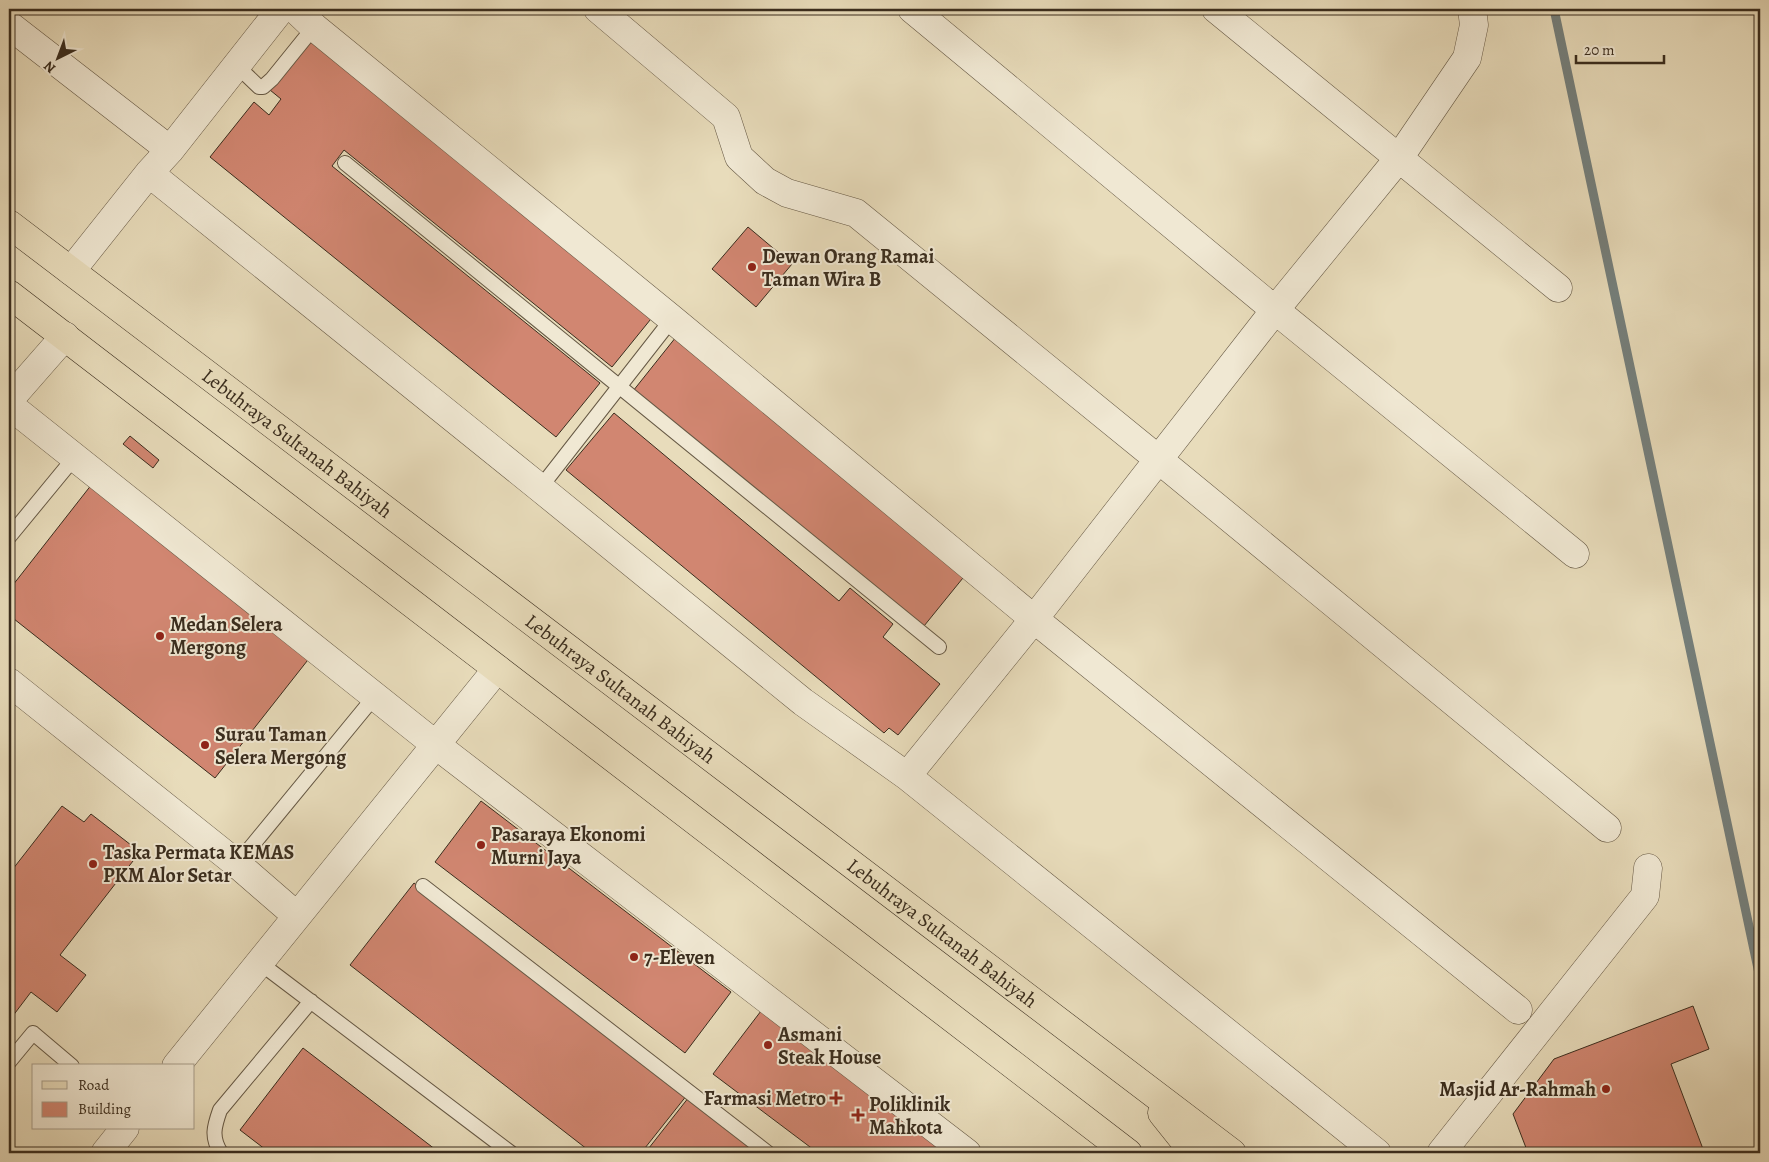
<svg xmlns="http://www.w3.org/2000/svg" width="1769" height="1162" font-family="Alegreya,serif">
	<style>
		.lines { fill: none; stroke-linecap: round; stroke-linejoin: round }
		.stream { stroke: #75807d; stroke-width: 9 }
		.building { fill: #d18671; stroke: #3a2d1e }
		.lane-casing { stroke: #665945; stroke-width: 16 }
		.street-casing { stroke: #665945; stroke-width: 29 }
		.primary-casing { stroke: #3a2d1e; stroke-width: 29 }
		.lane { stroke: #f0e8d3; stroke-width: 14 }
		.street { stroke: #f0e8d3; stroke-width: 28 }
		.primary { stroke: #e8dcbb; stroke-width: 28 }
		.poi-dot { fill: #8f2418; stroke: #f0e8d3; stroke-width: 2 }
		.labels { text-anchor: middle; dominant-baseline: central; stroke-width: 4; stroke-linejoin: round; paint-order: stroke }
		.poi-label { font-size: 20px; font-weight: bold; fill: #3a2d1e; stroke: #f0e8d3; text-anchor: start }
		.street-label { font-size: 20px; fill: #3a2d1e; stroke: #f0e8d3 }
	</style>
	<rect width="100%" height="100%" fill="#e8dcbb"/>
	<filter id="stains"><feTurbulence type="fractalNoise" baseFrequency=".004" numOctaves="4"/><feColorMatrix values="0 0 0 0 .2 0 0 0 0 .09 0 0 0 0 .02 0 0 0 .5 -.17"/></filter>
	<radialGradient id="worn" r=".72"><stop offset=".6" stop-color="#630" stop-opacity="0"/><stop offset="1" stop-color="#630" stop-opacity=".3"/></radialGradient>
	<g class="lines">
		<path class="stream" d="M1554,9L1760,978"/>
	</g>
	<path class="building" d="M317,32L659,309L612,367L344,150L332,166L600,383L556,437L210,157L254,102L269,115L281,99L270,90Z
		M748,227L792,264L756,307L712,269Z
		M676,337L967,573L924,626L633,391Z
		M614,413L839,601L850,588L893,624L883,637L940,684L898,735L889,728L884,733L566,470Z
		M130,436L159,460L153,468L123,444Z
		M92,484L311,656L215,778L9,615V590Z
		M481,801L731,992L685,1053L435,862Z
		M62,806L84,822L91,814L140,852L60,955L86,975L57,1012L31,992L9,1021V919L11,916L9,915V874Z
		M414,883L687,1095L641,1153H592L350,965Z
		M1693,1006L1709,1049L1671,1064L1703,1149L1691,1153H1544L1542,1148L1528,1153L1513,1114L1554,1059Z
		M761,1011L948,1153H818L713,1074Z
		M303,1048L440,1153H270L240,1130Z
		M689,1097L762,1153H645Z"/>
	<g class="lines">
		<defs>
			<path id="lane" d="M236,65L259,87H263L272,79L314,27
				M345,163L939,647
				M540,488L672,319
				M9,537L74,458
				M237,864L375,696
				M423,886L768,1153
				M260,963L511,1153
				M9,1062L33,1033L72,1066
				M221,1153C211,1137 214,1127 220,1110L311,1001"/>
			<path id="street" d="M295,9L314,27L672,319L1034,619L1518,1010
				M598,9L726,117L739,157L765,181L787,193L856,213L1158,459L1607,828
				M912,9L1275,310L1575,554
				M1216,9L1558,288
				M9,25L170,150
				M149,173L540,488L803,702L907,776L1377,1153
				M71,271L149,173L170,150L281,9
				M9,400L65,336
				M9,405L436,745L967,1153
				M9,682L237,864L297,916
				M907,776L1034,619L1275,310L1399,158L1467,58L1474,25L1472,9
				M176,1066L497,669
				M105,1153L125,1128
				M1441,1153L1645,896L1648,868"/>
			<g id="primary">
				<path id="s1" d="M9,224L1232,1153"/>
				<path d="M9,294L1128,1153"/>
				<path d="M1162,1113L1194,1153"/>
			</g>
		</defs>
		<use href="#lane" class="lane-casing"/>
		<use href="#street" class="street-casing"/>
		<use href="#primary" class="primary-casing"/>
		<use href="#lane" class="lane"/>
		<use href="#street" class="street"/>
		<use href="#primary" class="primary"/>
	</g>
	<g class="poi-dot">
		<circle cx="752" cy="267" r="5"/>
		<circle cx="160" cy="636" r="5"/>
		<circle cx="205" cy="745" r="5"/>
		<circle cx="481" cy="845" r="5"/>
		<circle cx="93" cy="864" r="5"/>
		<circle cx="634" cy="957" r="5"/>
		<circle cx="768" cy="1045" r="5"/>
		<circle cx="1606" cy="1089" r="5"/>
		<path d="M833.5 1090.5h5v5h5v5h-5v5h-5v-5h-5v-5h5z"/>
		<path d="M855.5 1107.5h5v5h5v5h-5v5h-5v-5h-5v-5h5z"/>
	</g>
	<g class="labels">
		<g class="poi-label">
			<text x="762" y="256">Dewan Orang Ramai<tspan x="762" dy="23">Taman Wira B</tspan></text>
			<text x="170" y="624">Medan Selera<tspan x="170" dy="23">Mergong</tspan></text>
			<text x="215" y="734">Surau Taman<tspan x="215" dy="23">Selera Mergong</tspan></text>
			<text x="491" y="834">Pasaraya Ekonomi<tspan x="491" dy="23">Murni Jaya</tspan></text>
			<text x="103" y="852">Taska Permata KEMAS<tspan x="103" dy="23">PKM Alor Setar</tspan></text>
			<text x="644" y="957">7-Eleven</text>
			<text x="778" y="1034">Asmani<tspan x="778" dy="23">Steak House</tspan></text>
			<text x="1596" y="1089" text-anchor="end">Masjid Ar-Rahmah</text>
			<text x="826" y="1098" text-anchor="end">Farmasi Metro</text>
			<text x="869" y="1104">Poliklinik<tspan x="869" dy="23">Mahkota</tspan></text>
		</g>
		<g class="street-label">
			<text stroke="none"><textPath href="#s1" startOffset="362">Lebuhraya Sultanah Bahiyah</textPath></text>
			<text stroke="none"><textPath href="#s1" startOffset="768">Lebuhraya Sultanah Bahiyah</textPath></text>
			<text stroke="none"><textPath href="#s1" startOffset="1172">Lebuhraya Sultanah Bahiyah</textPath></text>
		</g>
	</g>
	<rect width="1769" height="1162" fill="none" stroke="#e8dcbb" stroke-width="30"/>
	<rect x="10" y="10" width="1749" height="1142" fill="none" stroke="#3a2d1e" stroke-width="2.5"/>
	<rect x="15" y="15" width="1739" height="1132" fill="none" stroke="#3a2d1e"/>
	<rect x="32" y="1064" width="162" height="65" fill="#f0e8d3" stroke="#a79d8b"/>
	<rect x="42" y="1081" width="25" height="8" fill="#e8dcbb" stroke="#a79d8b"/>
	<text x="78" y="1090" font-size="15" fill="#3a2d1e">Road</text>
	<rect x="42" y="1102" width="25" height="15" fill="#d18671" stroke="#a79d8b"/>
	<text x="78" y="1114" font-size="15" fill="#3a2d1e">Building</text>
	<g transform="translate(58 58) rotate(222)" stroke="#f0e8d3" stroke-width="4" paint-order="stroke">
	<path d="M0-4L9 19L0 12L-9 19Z" fill="#3a2d1e"/>
	<text y="-8" font-size="14" font-weight="bold" text-anchor="middle" fill="#3a2d1e">N</text>
	</g>
	<path d="M1576 55v8h88v-8" fill="none" stroke="#3a2d1e" stroke-width="2.5"/>
	<text x="1584" y="55" font-size="15" fill="#3a2d1e" stroke="#f0e8d3" stroke-width="4" paint-order="stroke">20 m</text>
	<rect width="100%" height="100%" filter="url(#stains)"/>
	<rect width="100%" height="100%" fill="url(#worn)"/>
</svg>
